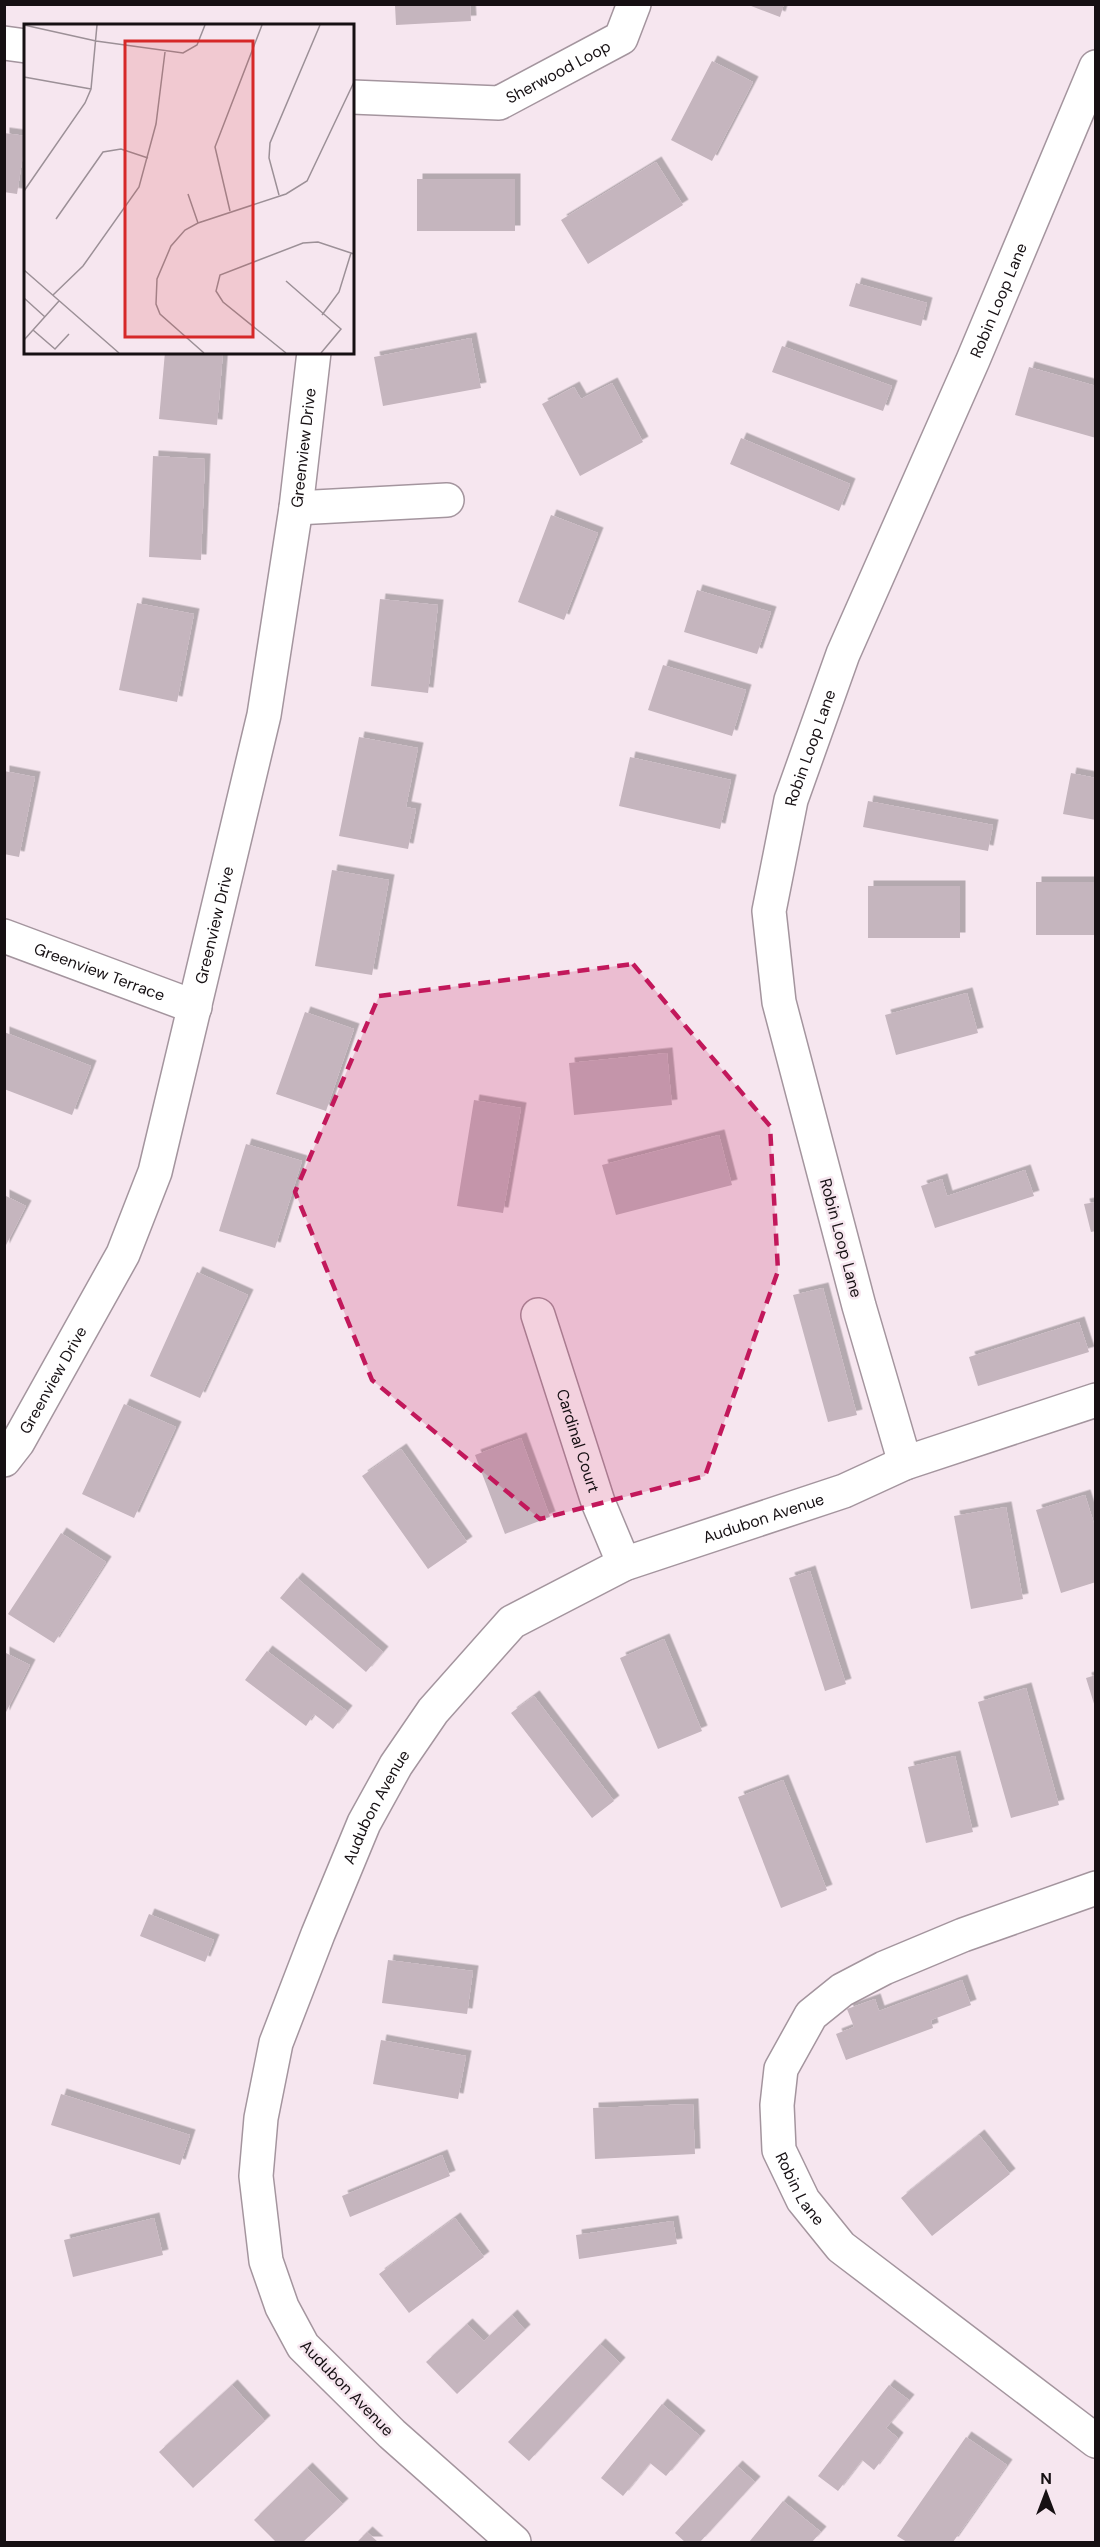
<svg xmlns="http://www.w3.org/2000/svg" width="1100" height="2547" font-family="'DM Sans',sans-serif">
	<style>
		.building { fill: #c5b5be; filter: url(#shadow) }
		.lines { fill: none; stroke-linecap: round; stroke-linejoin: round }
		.minor-casing { stroke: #a4959e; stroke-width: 36 }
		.minor { stroke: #fff; stroke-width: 33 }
		.marked { fill: #c2185b; fill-opacity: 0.2; stroke: #c2185b; stroke-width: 4.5; stroke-dasharray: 12 8; stroke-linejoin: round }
		.labels { text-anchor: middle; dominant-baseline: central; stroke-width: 5; stroke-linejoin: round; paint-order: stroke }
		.street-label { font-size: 16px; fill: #161013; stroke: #f6e6ef }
		.inset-road { fill: none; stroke: #9c9097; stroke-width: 1.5 }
		.view { fill: #d62828; fill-opacity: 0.15; stroke: #d62828; stroke-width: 3 }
		.inset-edge { fill: none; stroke: #161013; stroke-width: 3 }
	</style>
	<defs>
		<filter id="shadow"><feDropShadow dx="5.5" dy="-5.5" stdDeviation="0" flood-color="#0004"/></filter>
	</defs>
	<rect width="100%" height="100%" fill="#f6e6ef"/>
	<path class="building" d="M746,4H784L780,17Z
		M395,5H470L471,21L396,25Z
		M712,61L753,82L712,161L671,140Z
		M4,133L26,136L17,194L4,192Z
		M656,162L683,205L588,264L561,220Z
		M417,179H515V231H417Z
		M856,283L927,303L921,326L849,306Z
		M471,338L481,388L383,406L374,357Z
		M782,346L892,386L883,411L772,372Z
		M165,352H223L217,425L159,419Z
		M1029,367L1096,386V438L1015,415Z
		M612,383L643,442L580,476L542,404L574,387L581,399Z
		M741,438L850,484L839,511L730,464Z
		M153,456L205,459L201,560L149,557Z
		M551,515L598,533L564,620L518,602Z
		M697,590L771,612L757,654L684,632Z
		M380,599L438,605L428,693L371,686Z
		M137,603L194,614L177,702L119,690Z
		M663,665L746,690L732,736L648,710Z
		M359,737L418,748L406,807L416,809L408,849L339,836Z
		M630,757L731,780L720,829L619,806Z
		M4,771L35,777L19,857L4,854Z
		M1071,773L1096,778V820L1063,814Z
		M868,801L993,825L988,851L863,827Z
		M332,870L389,880L372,975L315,966Z
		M1036,882H1096V935H1036Z
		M868,886H960V938H868Z
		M967,993L978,1033L896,1055L885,1015Z
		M305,1012L354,1029L326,1111L276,1094Z
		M4,1032L91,1066L72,1115L4,1089Z
		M667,1053L672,1105L574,1115L569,1063Z
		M474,1100L521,1108L503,1213L457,1206Z
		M719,1135L732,1185L616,1215L602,1165Z
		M246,1144L302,1161L275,1248L219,1231Z
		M1025,1170L1034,1196L935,1228L921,1186L942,1179L947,1196Z
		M4,1195L26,1206L4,1249Z
		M1096,1202V1231L1091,1232L1084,1204Z
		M197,1272L248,1295L200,1398L150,1376Z
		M823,1288L857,1415L828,1422L793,1295Z
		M1079,1322L1089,1352L978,1386L969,1357Z
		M124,1404L176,1427L134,1518L82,1494Z
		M521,1438L550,1517L505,1534L475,1455Z
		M401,1449L467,1542L428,1569L362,1476Z
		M1085,1495L1096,1530V1582L1061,1593L1036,1510Z
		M1006,1507L1023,1599L971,1609L954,1516Z
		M61,1533L106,1562L54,1643L8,1614Z
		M810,1571L846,1684L825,1691L789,1578Z
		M297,1578L383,1652L366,1672L280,1598Z
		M664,1639L702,1731L658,1749L620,1658Z
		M267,1651L347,1711L333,1729L314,1714L306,1726L245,1680Z
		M4,1652L30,1665L4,1716Z
		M1096,1675V1707H1095L1086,1678Z
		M1026,1688L1059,1805L1011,1818L978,1702Z
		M534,1696L614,1801L592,1818L511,1713Z
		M955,1756L973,1832L926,1843L908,1767Z
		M783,1780L827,1890L781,1908L738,1797Z
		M149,1914L214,1940L205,1962L140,1936Z
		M388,1960L473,1971L467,2014L382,2003Z
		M962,1980L971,2005L931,2020L933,2028L846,2060L836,2034L854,2027L847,2009L875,1999L879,2011Z
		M381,2040L466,2056L458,2099L373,2084Z
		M61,2094L190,2135L180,2165L51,2125Z
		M693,2104L695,2154L595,2159L593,2108Z
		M979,2135L1010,2174L932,2236L901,2198Z
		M442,2155L450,2176L350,2217L342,2196Z
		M154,2218L163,2255L73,2277L64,2240Z
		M455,2218L484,2257L409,2313L379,2274Z
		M673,2221L677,2244L579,2259L576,2235Z
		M512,2315L525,2330L457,2394L426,2362L467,2324L484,2341Z
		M600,2344L620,2363L529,2461L508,2442Z
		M232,2385L265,2421L193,2488L159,2452Z
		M889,2385L909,2400L886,2428L898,2438L874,2470L862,2460L838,2491L818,2476Z
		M662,2404L700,2436L666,2476L650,2463L623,2496L601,2478Z
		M966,2437L1007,2465L953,2542H907L897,2536Z
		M737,2466L755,2482L700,2542H685L675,2533Z
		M307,2468L343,2504L303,2542H276L254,2520Z
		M783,2501L821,2532L812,2542H749Z
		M367,2532L378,2542H357Z"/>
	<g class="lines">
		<defs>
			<g id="minor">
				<path d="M4,43L26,46"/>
				<path id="s1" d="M352,97L499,103L621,38L634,4"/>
				<path d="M296,508L447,500"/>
				<path id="s2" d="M4,936L195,1007"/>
				<path id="s3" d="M538,1315L598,1502L624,1564"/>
				<path id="s4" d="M4,1460L18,1442L123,1254L155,1172L264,715L296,508L314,352"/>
				<path id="s5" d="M905,1463L859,1306L779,1002L769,911L791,800L843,654L973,360L1096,67"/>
				<path id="s6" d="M1096,1888L963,1935L884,1968L842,1990L811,2015L781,2069L777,2105L779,2150L803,2200L841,2247L1096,2441"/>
				<path id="s7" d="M514,2542L392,2434L303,2346L282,2307L266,2261L256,2176L261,2118L276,2043L318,1934L364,1823L396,1765L433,1711L512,1622L624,1564L844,1491L905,1463L1096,1400"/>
			</g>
		</defs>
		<use href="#minor" class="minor-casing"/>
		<use href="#minor" class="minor"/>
	</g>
	<path class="marked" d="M633,964L770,1126L778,1271L705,1476L540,1519L372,1380L295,1192L379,996Z"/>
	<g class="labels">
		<g class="street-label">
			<text stroke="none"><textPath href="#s1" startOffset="214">Sherwood Loop</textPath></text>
			<text stroke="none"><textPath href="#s5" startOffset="1224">Robin Loop Lane</textPath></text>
			<text stroke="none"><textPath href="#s4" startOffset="1066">Greenview Drive</textPath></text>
			<text stroke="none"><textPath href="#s5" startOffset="738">Robin Loop Lane</textPath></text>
			<text stroke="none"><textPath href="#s4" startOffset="580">Greenview Drive</textPath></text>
			<text stroke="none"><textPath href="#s2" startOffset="102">Greenview Terrace</textPath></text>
			<text transform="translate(841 1238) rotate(75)">Robin Loop Lane</text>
			<text stroke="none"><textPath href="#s4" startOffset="94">Greenview Drive</textPath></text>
			<text stroke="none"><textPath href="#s3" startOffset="132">Cardinal Court</textPath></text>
			<text stroke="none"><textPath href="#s7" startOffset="1362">Audubon Avenue</textPath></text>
			<text stroke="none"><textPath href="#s7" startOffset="858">Audubon Avenue</textPath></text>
			<text stroke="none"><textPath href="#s6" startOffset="501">Robin Lane</textPath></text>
			<text transform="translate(347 2388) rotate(46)">Audubon Avenue</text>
		</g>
	</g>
	<g transform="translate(24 24)">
		<rect width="330" height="330" fill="#f6e6ef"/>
		<path class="inset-road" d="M0,1L72,17L159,29L173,21L181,1M0,53L67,65M0,167L61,79L67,65L73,1M164,170L174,199M255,171L245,134L246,119L296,1M206,187L191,123L238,1M32,195L79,128L97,125L124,134M0,246L95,329M262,257L317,305L297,329M29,271L59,242L115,163L132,100L141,28M0,274L21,293M298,291L315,268L327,229M9,306L31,325L45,310M0,316L35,277M180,329L136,290L132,280L133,255L147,222L161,206L174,199L262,170L283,157L330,58M262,329L199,278L192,267L196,251L279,219L294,218L330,230"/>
		<path class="view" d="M101,17H229V313H101Z"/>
		<rect width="330" height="330" class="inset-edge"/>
	</g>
	<rect width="1100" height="2547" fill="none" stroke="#161013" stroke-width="12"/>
	<g transform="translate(1046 2493)" stroke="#f6e6ef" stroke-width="4.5" paint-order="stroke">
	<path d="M0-4.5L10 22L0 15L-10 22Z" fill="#161013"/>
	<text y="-9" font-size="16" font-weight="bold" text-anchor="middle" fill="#161013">N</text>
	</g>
</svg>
